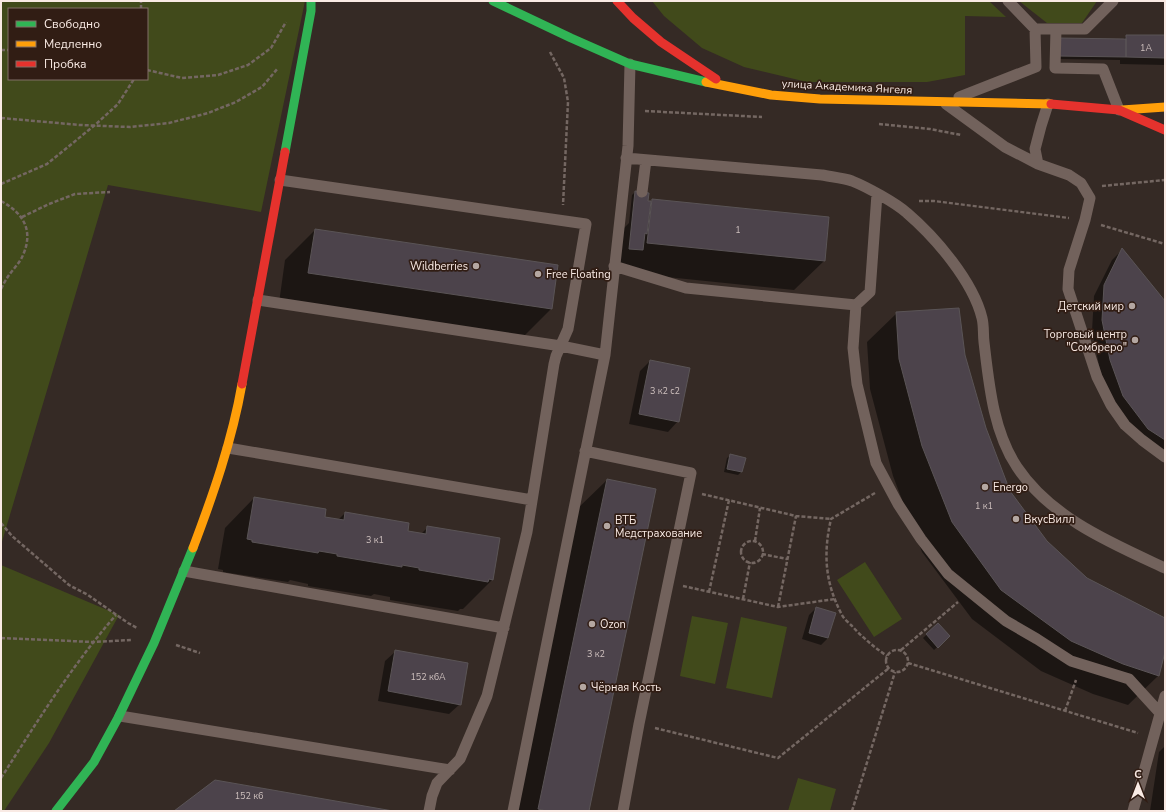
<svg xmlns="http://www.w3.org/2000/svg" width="1166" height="812" font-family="'Nunito Sans',sans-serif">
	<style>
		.green { fill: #414a1b; fill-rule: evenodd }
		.shadow { fill: #0007 }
		.building { fill: #4c434b; stroke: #5a5456 }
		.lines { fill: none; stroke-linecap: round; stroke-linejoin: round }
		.path { stroke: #746762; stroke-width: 2.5; stroke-dasharray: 4 2; stroke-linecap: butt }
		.lane { stroke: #72625c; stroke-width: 11 }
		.fast { stroke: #30b455; stroke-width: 9 }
		.slow { stroke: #ff9f0a; stroke-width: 9 }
		.jam { stroke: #e5322d; stroke-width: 9 }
		.poi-dot { fill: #b4a7a1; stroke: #311d14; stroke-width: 1.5 }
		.labels { text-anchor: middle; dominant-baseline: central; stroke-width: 3.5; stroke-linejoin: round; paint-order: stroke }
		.number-label { font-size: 9px; fill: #cec0be }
		.street-label { font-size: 11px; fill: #f9eae4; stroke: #311d14 }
		.poi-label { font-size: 11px; fill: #f9eae4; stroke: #311d14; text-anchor: start }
	</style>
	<rect width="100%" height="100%" fill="#352a25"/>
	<path class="green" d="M1,1H305L261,212L108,185L1,545ZM9,9H147V79H9Z
		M652,1H989L1006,17L965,16V75L927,82H807L744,67L702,48L664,16Z
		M1019,1H1097L1082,23H1047Z
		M865,562L902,619L874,637L837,580Z
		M1,565L119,615L49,743L4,811H1Z
		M692,616L728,623L715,684L680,676Z
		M741,617L787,627L772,698L726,688Z
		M798,778L836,789L830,811H788Z"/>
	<path class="shadow" d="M1127,36H1165V65L1120,64V60L1055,59L1058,39L1122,40Z
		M635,192L650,202L652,200L824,261L794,290L618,272L622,230L629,223L632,195Z
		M315,230L557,266L551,309L521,339L279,303L285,260Z
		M1122,250L1165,302V457L1113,406L1100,370L1092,331L1094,296L1112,260Z
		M897,313L964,355L985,429L1009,491L1047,542L1086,578L1165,619V648L1158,676L1128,705L1093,694L1041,671L972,619L922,552L893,476L870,389L867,342Z
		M650,361L678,421L668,432L629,424L640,371Z
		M731,455L741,472L738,475L724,472L727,458Z
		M607,480L588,811H515L577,509Z
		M254,498L323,518L338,520L345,513L407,532L421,534L428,527L492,580L463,609H460L458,611L390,600V597L374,594L371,596L308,586V584L290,580L288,582L223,572V570L218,569L225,528Z
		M816,608L828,638L821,645L802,639L809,615Z
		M938,624L949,636L934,650L923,638Z
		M396,651L460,704L449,714L378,701L385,661Z
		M1165,746V811H1150L1159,752Z"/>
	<path class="building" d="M1126,35H1165V58L1126,57Z
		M1058,38L1126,39V57L1057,56Z
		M635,191L649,193L648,201H651L647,234L645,233L643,250L629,249Z
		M652,199L829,217L825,261L647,243Z
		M315,229L558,265L552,309L308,273Z
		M1122,248L1165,301V440L1148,429L1123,396L1110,360L1102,320L1104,285Z
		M959,308L965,355L986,428L1010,491L1047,541L1087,578L1165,618V652L1159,676L1123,664L1071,641L1001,590L952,522L922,446L899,359L896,312Z
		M650,360L690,368L679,422L639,414Z
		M730,454L746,458L742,472L727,469Z
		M607,479L656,489L589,811H546L538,809Z
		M254,497L326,509L325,517L344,520L345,512L409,523L408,531L426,534L427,526L500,538L493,580L489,579L488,582L419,570V568L402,565V567L337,556V554L319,551L318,553L252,542V540L247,539Z
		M816,607L836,613L828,638L809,633Z
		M938,623L950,636L938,648L926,634Z
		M395,650L468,663L461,705L388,691Z
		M215,780L393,811H174Z"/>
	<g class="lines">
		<path class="path" d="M141,9V1
			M1,50H9
			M550,52L564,78L568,102L563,205
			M147,70L182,78L218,75L248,65L271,48L286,22
			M645,111L762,117
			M1,118L80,125L130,127L169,123L208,113L236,102L262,87L278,68
			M879,124L930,129L961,135
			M1,184L47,164L95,125L118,104L134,79
			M1102,186L1165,180
			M1,201C23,213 34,230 23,255C20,263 12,270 7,278C5,281 3,285 1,289
			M919,201H934L1069,218
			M22,217L49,204L75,194L110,192
			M1101,225L1165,244
			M875,493L831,519C823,554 825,583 842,615C844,619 849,623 852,626C863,638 874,647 887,656
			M702,494L796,516L831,519
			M1,523L12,536L69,585L88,595L128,623L137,628
			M755,541L760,508
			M741 552a11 11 0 1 1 22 0a11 11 0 1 1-22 0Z
			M762,554L787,559
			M683,586L778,607L835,599
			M709,592L729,500
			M743,599L750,562
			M778,607L796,516
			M1,638L93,642L131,640
			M176,645L200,653
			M886 661a11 11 0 1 1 22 0a11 11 0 1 1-22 0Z
			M901,650L958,602
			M908,663L1138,733
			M1065,711L1076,680
			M655,728L778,758L889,668
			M1,778C37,722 72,665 116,615
			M852,811L895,672"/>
		<path class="lane" d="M1035,29H1085L1113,1
			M1056,29L1055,68L1103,69L1119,110
			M959,97L1036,67L1035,29L1008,1
			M946,104L1005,147L1038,164L1069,175L1081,183L1090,198L1085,220L1069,270L1068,289L1097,377L1111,405L1125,425L1142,440L1165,457
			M626,158L822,175C832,177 843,178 852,181C867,187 896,203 907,213C935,237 973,281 982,318C984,326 983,334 984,342C989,384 993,431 1017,467C1051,518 1111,543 1165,568
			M1038,164L1035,149L1041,126L1048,104
			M280,180L586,224L568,329L556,356L554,364L527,532L487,696L460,759L437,783L432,796L429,811
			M642,192L646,160
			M614,266L686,288L856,305L870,292L877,194
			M258,300L561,346L605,355
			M856,305L853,348L857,384L876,463L898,504L921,539L948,574L1006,621L1037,639L1071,661L1129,679L1160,713
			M228,448L532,500
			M585,451L691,473L639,724L623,811
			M184,571L504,628
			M120,716L450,770
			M513,811L605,355L628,146L630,64
			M1133,811L1165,696"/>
		<path class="fast" d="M493,1L571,38L630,64L706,82
			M285,152L311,11V1
			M56,811L94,762L118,718L154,643L193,548"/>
		<path class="slow" d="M706,82L771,95L820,99L1051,104
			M1122,110L1165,107
			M193,548C213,495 232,441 242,384"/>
		<path class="jam" d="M617,1L633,18L661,42L716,79
			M1051,104L1119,110L1165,130
			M242,384L285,152"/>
	</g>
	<g class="poi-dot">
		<circle cx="476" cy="266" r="4"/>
		<circle cx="538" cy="274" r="4"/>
		<circle cx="1132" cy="306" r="4"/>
		<circle cx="1135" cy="340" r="4"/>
		<circle cx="985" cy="487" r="4"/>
		<circle cx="1016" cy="519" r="4"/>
		<circle cx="607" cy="526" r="4"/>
		<circle cx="592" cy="624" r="4"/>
		<circle cx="583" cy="687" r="4"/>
	</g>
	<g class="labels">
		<g class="number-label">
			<text x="1146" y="48">1А</text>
			<text x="738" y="230">1</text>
			<text x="665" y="391">3 к2 с2</text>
			<text x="984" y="506">1 к1</text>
			<text x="375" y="540">3 к1</text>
			<text x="596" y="654">3 к2</text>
			<text x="428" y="677">152 к6А</text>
			<text x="249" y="796">152 к6</text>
		</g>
		<g class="street-label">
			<text transform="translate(847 87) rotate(3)">улица Академика Янгеля</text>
		</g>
		<g class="poi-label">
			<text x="468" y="266" text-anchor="end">Wildberries</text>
			<text x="546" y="274">Free Floating</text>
			<text x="1124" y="306" text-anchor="end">Детский мир</text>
			<text x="1127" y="334" text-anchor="end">Торговый центр<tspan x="1127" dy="13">"Сомбреро"</tspan></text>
			<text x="993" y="487">Energo</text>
			<text x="1024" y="519">ВкусВилл</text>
			<text x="615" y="520">ВТБ<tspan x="615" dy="13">Медстрахование</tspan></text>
			<text x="600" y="624">Ozon</text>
			<text x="591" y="687">Чёрная Кость</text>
		</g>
	</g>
	<rect width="1166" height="812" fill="none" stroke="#f9eae4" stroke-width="4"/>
	<rect x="8" y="8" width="140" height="72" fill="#311d14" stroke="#816f67"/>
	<rect x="16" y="21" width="20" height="6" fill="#30b455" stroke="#816f67"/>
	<text x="44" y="28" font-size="12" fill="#f9eae4">Свободно</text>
	<rect x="16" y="41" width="20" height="6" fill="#ff9f0a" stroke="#816f67"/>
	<text x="44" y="48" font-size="12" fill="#f9eae4">Медленно</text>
	<rect x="16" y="61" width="20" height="6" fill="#e5322d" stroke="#816f67"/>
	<text x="44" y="68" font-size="12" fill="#f9eae4">Пробка</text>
	<g transform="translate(1138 784)" stroke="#311d14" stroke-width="3" paint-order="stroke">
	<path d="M0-3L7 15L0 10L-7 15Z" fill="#f9eae4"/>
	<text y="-6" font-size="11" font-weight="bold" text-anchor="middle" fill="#f9eae4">С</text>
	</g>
</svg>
